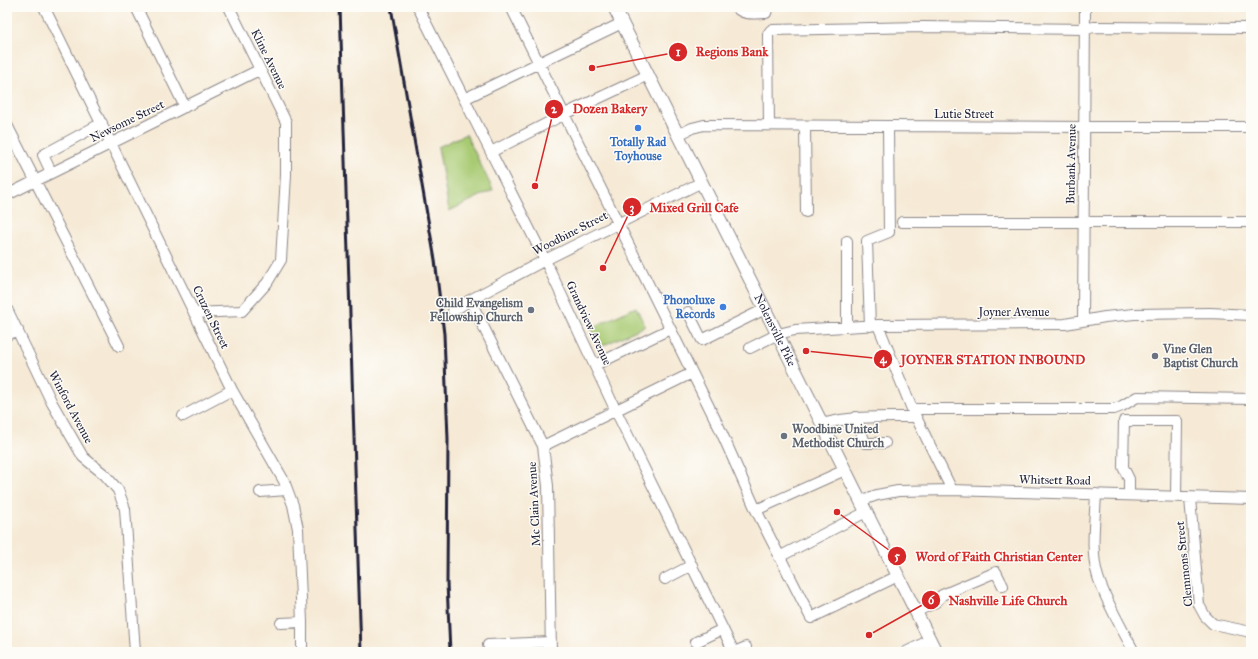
<svg xmlns="http://www.w3.org/2000/svg" width="1258" height="659" font-family="'IM FELL Great Primer',serif">
	<style>
		.green { fill: #a8ca72; stroke: #657656 }
		.lines { fill: none; stroke-linecap: round; stroke-linejoin: round }
		.minor-casing { stroke: #8c8688; stroke-width: 12 }
		.major-casing { stroke: #8c8688; stroke-width: 14 }
		.minor { stroke: #fff; stroke-width: 10 }
		.major { stroke: #fff; stroke-width: 12 }
		.rail { stroke: #22223b; stroke-width: 3 }
		.shop-dot { fill: #3f7fe0; stroke: #fdfcf7; stroke-width: 1.5 }
		.worship-dot { fill: #6b7280; stroke: #fdfcf7; stroke-width: 1.5 }
		.labels { text-anchor: middle; dominant-baseline: central; stroke-width: 3; stroke-linejoin: round; paint-order: stroke }
		.street-label { font-size: 12px; fill: #22223b; stroke: #fdfcf7 }
		.shop-label { font-size: 12px; font-weight: bold; fill: #366cbe; stroke: #fdfcf7 }
		.worship-label { font-size: 12px; font-weight: bold; fill: #5b616d; stroke: #fdfcf7; text-anchor: start }
		.leader { fill: none; stroke: #d62828; stroke-width: 1.5 }
		.callout-dot { fill: #d62828; stroke: #fdfcf7; stroke-width: 1.5 }
		.mark-label { font-size: 12px; text-anchor: middle; font-weight: bold; fill: #fff }
		.callout-label { font-size: 13px; text-anchor: middle; font-weight: bold; fill: #d62828; stroke: #fdfcf7; stroke-width: 3; stroke-linejoin: round; paint-order: stroke }
	</style>
	<rect width="100%" height="100%" fill="#fdfcf7"/>
	<filter id="ink" filterUnits="userSpaceOnUse"><feTurbulence type="fractalNoise" baseFrequency=".025" numOctaves="2"/><feDisplacementMap in="SourceGraphic" scale="8" xChannelSelector="R" yChannelSelector="G"/><feConvolveMatrix kernelMatrix="1 2 1 2 8 2 1 2 1" color-interpolation-filters="sRGB"/></filter>
	<filter id="wash" filterUnits="userSpaceOnUse"><feTurbulence type="fractalNoise" baseFrequency=".012" numOctaves="4" result="noise"/><feDisplacementMap in="SourceGraphic" scale="16" xChannelSelector="R" yChannelSelector="G"/><feGaussianBlur stdDeviation="0.9" result="paint"/><feColorMatrix in="noise" values="0 0 0 0 0 0 0 0 0 0 0 0 0 0 0 0 0 1.4 0 .05"/><feComposite in="paint" operator="in"/></filter>
	<g filter="url(#wash)">
		<rect width="100%" height="100%" fill="#f6ead6"/>
		<path class="green" d="M466,134L493,190L449,211L438,147Z
			M636,307L645,326L600,347L591,328Z"/>
	</g>
	<g filter="url(#ink)">
		<g class="lines">
			<defs>
				<path id="minor" d="M44,7L232,390L284,481L293,505L298,529L302,622V652
					M136,7L185,107
					M418,7L545,260L616,411L734,652
					M511,7L719,427L756,510L811,618L898,576
					M736,7C743,16 756,13 766,13L768,7
					M464,99L622,23
					M7,125L119,346
					M769,125L768,34L771,30L923,27L1085,29L1094,27L1251,28
					M805,126L806,212
					M678,135L692,128L704,125L1085,127H1251
					M491,152L565,114L648,75
					M51,172L43,155L102,123
					M7,195L259,70
					M902,222H1251
					M847,241V327
					M470,300L543,446L548,486L551,652
					M7,309L52,403L83,457L105,475L118,490L125,509L135,652
					M453,311L470,300L545,260L702,182
					M688,312L702,340L765,309
					M194,313L242,311L267,283L281,260L286,175V122L229,7
					M1083,321L1085,7
					M878,325L912,409L952,490
					M870,326L867,241L889,232L888,126
					M7,335L18,330
					M750,348L778,334L795,330L878,325L1065,324L1105,317L1134,314L1210,313L1251,315
					M595,365L670,329
					M912,409H1114L1122,406L1137,397L1251,399
					M183,416L232,390
					M856,417L865,443H885
					M822,424C851,416 881,417 911,417
					M543,446L692,373
					M260,492L287,490
					M1096,494C1095,520 1090,552 1098,577C1106,602 1122,628 1134,652
					M1129,495V479L1123,467L1124,421H1177L1176,497
					M1190,498L1199,605L1205,616L1213,624L1251,632
					M860,501L877,495L898,491L952,490L1251,499
					M756,510L845,470
					M779,557L866,512
					M665,579L692,565
					M916,612L936,602L942,595L996,572L1003,586
					M281,623L302,622
					M696,642L723,629
					M488,645L550,642
					M734,652L746,647
					M906,652L930,640"/>
				<g id="major">
					<path id="s1" d="M614,7L936,652"/>
				</g>
			</defs>
			<use href="#minor" class="minor-casing"/>
			<use href="#major" class="major-casing"/>
			<use href="#minor" class="minor"/>
			<use href="#major" class="major"/>
			<path class="rail" d="M340,7L361,652
				M391,7L435,260L444,334L448,439L447,583L450,652"/>
		</g>
	</g>
	<g class="shop-dot">
		<circle cx="638" cy="128" r="4"/>
		<circle cx="723" cy="307" r="4"/>
	</g>
	<g class="worship-dot">
		<circle cx="531" cy="310" r="4"/>
		<circle cx="1155" cy="356" r="4"/>
		<circle cx="784" cy="436" r="4"/>
	</g>
	<g class="labels">
		<g class="street-label">
			<text transform="translate(269 59) rotate(64)">Kline Avenue</text>
			<text x="964" y="114">Lutie Street</text>
			<text transform="translate(127 121) rotate(-26)">Newsome Street</text>
			<text transform="translate(1071 164) rotate(-89)">Burbank Avenue</text>
			<text transform="translate(570 233) rotate(-27)">Woodbine Street</text>
			<text x="1014" y="312">Joyner Avenue</text>
			<text transform="translate(211 317) rotate(64)">Cruzen Street</text>
			<text transform="translate(589 323) rotate(65)">Grandview Avenue</text>
			<text stroke="none"><textPath href="#s1" startOffset="361">Nolensville Pike</textPath></text>
			<text transform="translate(71 407) rotate(62)">Winford Avenue</text>
			<text transform="translate(1055 480) rotate(1)">Whitsett Road</text>
			<text transform="translate(534 504) rotate(-93)">Mc Clain Avenue</text>
			<text transform="translate(1184 564) rotate(-96)">Clemmons Street</text>
		</g>
		<g class="shop-label">
			<text x="638" y="142">Totally Rad<tspan x="638" dy="14">Toyhouse</tspan></text>
			<text x="715" y="300" text-anchor="end">Phonoluxe<tspan x="715" dy="14">Records</tspan></text>
		</g>
		<g class="worship-label">
			<text x="523" y="303" text-anchor="end">Child Evangelism<tspan x="523" dy="14">Fellowship Church</tspan></text>
			<text x="1163" y="349">Vine Glen<tspan x="1163" dy="14">Baptist Church</tspan></text>
			<text x="792" y="429">Woodbine United<tspan x="792" dy="14">Methodist Church</tspan></text>
		</g>
	</g>
	<path class="leader" d="M592 68L678 52M535 186L554 109M603 268L632 207M806 351L883 359M837 512L897 556M869 635L931 600"/>
	<g class="callout-dot">
		<circle cx="592" cy="68" r="4"/>
		<circle cx="535" cy="186" r="4"/>
		<circle cx="603" cy="268" r="4"/>
		<circle cx="806" cy="351" r="4"/>
		<circle cx="837" cy="512" r="4"/>
		<circle cx="869" cy="635" r="4"/>
		<circle cx="678" cy="52" r="10"/>
		<circle cx="554" cy="109" r="10"/>
		<circle cx="632" cy="207" r="10"/>
		<circle cx="883" cy="359" r="10"/>
		<circle cx="897" cy="556" r="10"/>
		<circle cx="931" cy="600" r="10"/>
	</g>
	<g class="mark-label">
		<text x="678" y="56">1</text>
		<text x="554" y="113">2</text>
		<text x="632" y="212">3</text>
		<text x="883" y="363">4</text>
		<text x="897" y="560">5</text>
		<text x="931" y="604">6</text>
	</g>
	<g class="callout-label">
		<text x="732" y="56">Regions Bank</text>
		<text x="610" y="113">Dozen Bakery</text>
		<text x="694" y="212">Mixed Grill Cafe</text>
		<text x="993" y="364">JOYNER STATION INBOUND</text>
		<text x="999" y="561">Word of Faith Christian Center</text>
		<text x="1008" y="605">Nashville Life Church</text>
	</g>
	<rect width="1258" height="659" fill="none" stroke="#fdfcf7" stroke-width="24"/>
</svg>
